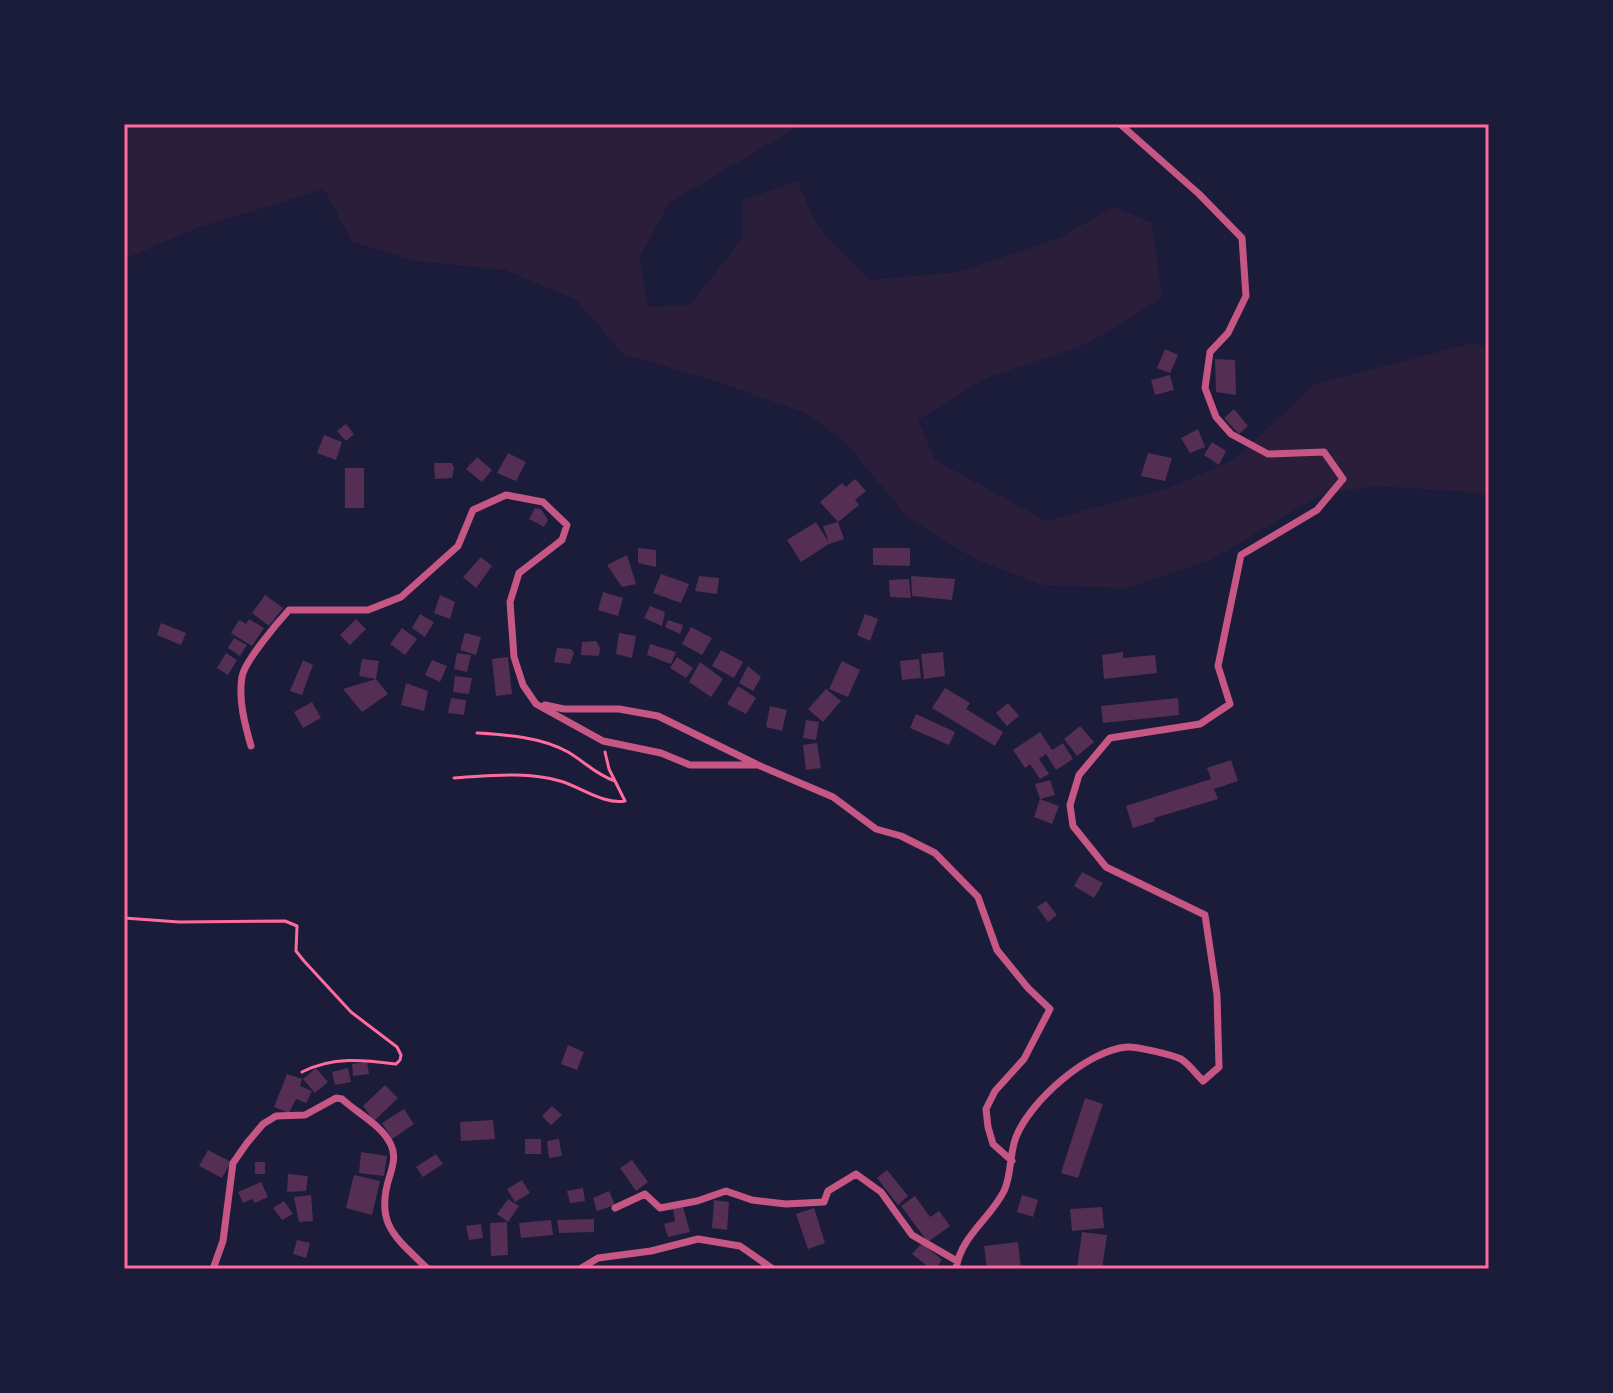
<svg xmlns="http://www.w3.org/2000/svg" width="1613" height="1393" font-family="'Times New Roman',serif">
	<style>
		.green { fill: #2a1e3b }
		.building { fill: #542f53 }
		.lines { fill: none; stroke-linecap: round; stroke-linejoin: round }
		.path { stroke: #ff6b9d; stroke-width: 3 }
		.minor { stroke: #c65784; stroke-width: 7 }
		.neatline { fill: none; stroke: #ff6b9d; stroke-width: 3 }
	</style>
	<rect width="100%" height="100%" fill="#1b1b3a"/>
	<path class="green" d="M124,124H802L669,203L640,257L648,307L690,305L743,237V200L797,181L818,227L871,280L958,272L1059,238L1114,207L1152,223L1162,298L1089,343L986,378L918,420L935,460L1046,521L1166,489L1234,460L1315,384L1473,343L1489,349V497L1473,492L1373,486L1320,495L1211,560L1127,588L1042,585L975,559L908,518L843,440L803,412L712,380L623,354L575,299L505,270L417,261L352,242L324,189L197,228L124,259Z"/>
	<path class="building" d="M1165,349L1178,355L1170,373L1157,368Z
		M1215,359L1235,360L1236,395L1216,392Z
		M1170,375L1174,390L1155,395L1151,380Z
		M1234,409L1248,426L1239,434L1224,418Z
		M346,424L354,434L346,441L337,431Z
		M1198,429L1205,447L1190,453L1181,438Z
		M324,435L342,442L336,460L317,453Z
		M1212,442L1226,451L1219,465L1204,455Z
		M508,453L526,462L516,481L497,473Z
		M1148,453L1172,458L1165,481L1141,476Z
		M477,457L492,470L482,482L466,469Z
		M434,463H452L454,468L452,478L435,479Z
		M345,468H364V508H345Z
		M855,479L866,491L855,500L859,505L838,522L820,502L842,483L846,487Z
		M535,508L541,509L548,520L544,527L529,519Z
		M816,522L829,543L823,526L838,522L844,539L829,544L801,562L787,540Z
		M638,548L656,550V567L638,563Z
		M873,548H910V566L873,565Z
		M627,555L636,584L622,587L607,565Z
		M481,557L492,566L476,588L463,577Z
		M661,574L689,584L681,603L653,593Z
		M699,576L719,578L717,594L695,591Z
		M911,576L955,579L952,600L912,596Z
		M909,579L911,598L890,597L889,580Z
		M603,592L623,598L618,616L598,610Z
		M265,595L283,608L269,626L252,613Z
		M440,595L455,602L450,619L434,613Z
		M650,606L665,612L662,626L644,618Z
		M420,614L434,622L425,637L412,628Z
		M865,614L878,619L870,641L857,635Z
		M249,619L264,628L252,646L231,633L239,620L246,624Z
		M356,619L366,629L350,645L340,635Z
		M668,620L683,625L680,634L665,627Z
		M161,623L186,633L181,645L157,635Z
		M691,627L712,638L702,655L682,644Z
		M402,628L417,639L405,655L390,644Z
		M465,633L481,637L476,655L460,650Z
		M619,633L636,636L632,658L616,654Z
		M234,638L247,645L240,656L228,648Z
		M596,641L600,648L599,656L581,655L582,642Z
		M650,644L676,652L671,664L647,655Z
		M557,648L571,649L574,653L570,664L554,662Z
		M721,650L743,662L734,678L712,666Z
		M943,652L945,676L924,679L921,654Z
		M1123,652V658L1155,655L1157,673L1104,679L1102,655Z
		M226,653L237,660L228,675L217,668Z
		M457,653L471,655L467,672L454,669Z
		M508,657L512,694L496,696L492,659Z
		M677,657L693,668L686,678L670,668Z
		M362,659L379,661L376,679L388,694L362,712L343,689L376,679L359,676Z
		M919,659L921,678L902,680L900,661Z
		M303,660L313,665L302,695L290,691Z
		M432,660L447,666L440,682L425,675Z
		M842,661L860,670L848,697L829,689Z
		M700,662L723,679L711,697L689,682Z
		M748,666L761,677L753,691L739,683Z
		M455,676L472,678L469,694L453,692Z
		M406,683L428,691L424,711L401,705Z
		M738,686L756,698L746,714L727,704Z
		M945,688L970,703L966,709L1003,732L995,746L932,708Z
		M826,689L841,701L823,722L808,709Z
		M451,698L466,700L464,715L448,713Z
		M1178,698L1179,715L1103,723L1101,706Z
		M312,702L321,718L303,728L294,712Z
		M1008,703L1019,716L1007,726L996,713Z
		M770,706L787,710L782,731L766,727Z
		M916,714L955,732L949,745L910,728Z
		M806,720L819,722L816,740L803,738Z
		M1080,726L1094,742L1077,756L1064,739Z
		M1040,732L1052,750L1063,743L1073,759L1056,770L1046,754L1039,759L1049,774L1040,779L1030,764L1025,768L1013,750Z
		M817,743L821,768L806,770L803,745Z
		M1231,760L1238,781L1214,789L1218,799L1154,818L1155,821L1133,828L1126,806L1211,779L1207,768Z
		M1050,780L1055,795L1040,799L1059,806L1052,824L1034,817L1040,799L1035,784Z
		M1082,872L1103,883L1094,898L1074,886Z
		M1046,901L1057,915L1048,922L1037,907Z
		M568,1045L584,1052L577,1070L561,1064Z
		M367,1062L369,1074L353,1076L352,1064Z
		M316,1068L328,1082L315,1093L303,1079Z
		M348,1068L351,1082L335,1085L332,1072Z
		M287,1074L302,1079L300,1086L312,1091L306,1103L296,1099L289,1113L274,1107Z
		M385,1085L398,1098L374,1121L363,1106Z
		M1085,1098L1103,1104L1078,1178L1061,1173Z
		M552,1106L562,1115L551,1125L542,1116Z
		M404,1109L414,1124L392,1139L382,1123Z
		M493,1120L495,1139L461,1141L460,1122Z
		M525,1139H541V1154H525Z
		M559,1139L562,1156L549,1158L547,1141Z
		M208,1150L231,1162L222,1178L199,1166Z
		M361,1152L387,1156L384,1176L359,1173Z
		M436,1154L443,1164L423,1177L416,1167Z
		M632,1160L648,1182L636,1191L620,1168Z
		M255,1162H265V1174H255Z
		M887,1170L908,1196L898,1205L877,1178Z
		M288,1174L308,1176L306,1191L287,1192Z
		M354,1175L380,1181L372,1215L346,1208Z
		M522,1180L530,1193L515,1202L507,1189Z
		M261,1182L268,1197L255,1203L252,1199L243,1203L238,1192Z
		M583,1188L585,1201L570,1203L567,1191Z
		M609,1191L615,1205L597,1211L593,1198Z
		M311,1195L313,1221L299,1222L294,1197Z
		M1022,1195L1038,1200L1033,1217L1017,1212Z
		M915,1196L930,1217L939,1211L950,1226L928,1242L901,1206Z
		M508,1199L519,1206L508,1222L497,1214Z
		M714,1200L729,1202L727,1230L712,1228Z
		M284,1201L293,1214L282,1220L273,1208Z
		M683,1207L690,1232L668,1237L664,1224L675,1221L673,1209Z
		M1102,1207L1104,1228L1072,1231L1070,1209Z
		M814,1208L825,1243L808,1249L796,1214Z
		M594,1219V1232L559,1233L557,1220Z
		M551,1220L553,1235L521,1238L519,1223Z
		M507,1222L508,1255L491,1256L490,1223Z
		M481,1224L483,1238L469,1240L466,1226Z
		M1082,1232L1107,1235L1102,1269L1077,1268Z
		M297,1240L310,1243L306,1258L293,1254Z
		M1018,1242L1021,1269H987L984,1246Z
		M922,1243L942,1260L935,1269H931L912,1254Z"/>
	<g class="lines">
		<path class="path" d="M477,733C507,735 541,737 568,752C585,762 595,774 615,781
			M454,778C489,776 526,771 560,781C581,787 604,805 625,801L609,769L605,752
			M124,918L179,922L285,921L297,926L296,951L304,961L351,1012L397,1047L401,1055L400,1060L396,1064C364,1060 333,1056 302,1072"/>
		<path class="minor" d="M545,705L564,709H619L658,716L756,764
			M251,746C245,725 238,699 242,677C244,662 278,622 289,610H368L401,597L458,546L473,510L506,495L543,502L567,525L562,540L519,573L510,602L514,657L523,685L536,704L603,741L661,753L690,765H758L833,797L876,829L901,836L935,853L978,897L997,950L1028,988L1050,1009L1024,1059L995,1091L986,1109L988,1127L993,1144L1012,1161
			M615,1208L645,1194L660,1208L697,1201L726,1191L752,1200L786,1204L824,1202L828,1191L856,1174L881,1192L912,1235L957,1261
			M213,1269L223,1241L233,1163L247,1143L263,1124L276,1116L305,1115L336,1098L342,1099C357,1113 383,1126 391,1145C396,1155 393,1165 390,1175C374,1224 395,1237 428,1269
			M580,1269L598,1258L651,1251L698,1239L740,1246L773,1269
			M956,1269C960,1237 990,1219 1004,1191C1012,1174 1009,1155 1016,1137C1030,1101 1088,1050 1127,1047C1135,1046 1173,1055 1181,1059C1189,1064 1196,1074 1203,1081L1219,1067L1217,995L1205,915L1106,867L1073,826L1070,805L1079,775L1110,738L1200,724L1230,704L1218,666L1241,555L1317,510L1343,479L1324,452L1268,454L1231,434L1216,417L1205,388L1210,352L1228,333L1246,296L1242,238L1199,194L1120,124"/>
	</g>
	<rect width="1613" height="1393" fill="none" stroke="#1b1b3a" stroke-width="252"/>
	<rect x="126" y="126" width="1361" height="1141" class="neatline"/>
</svg>
